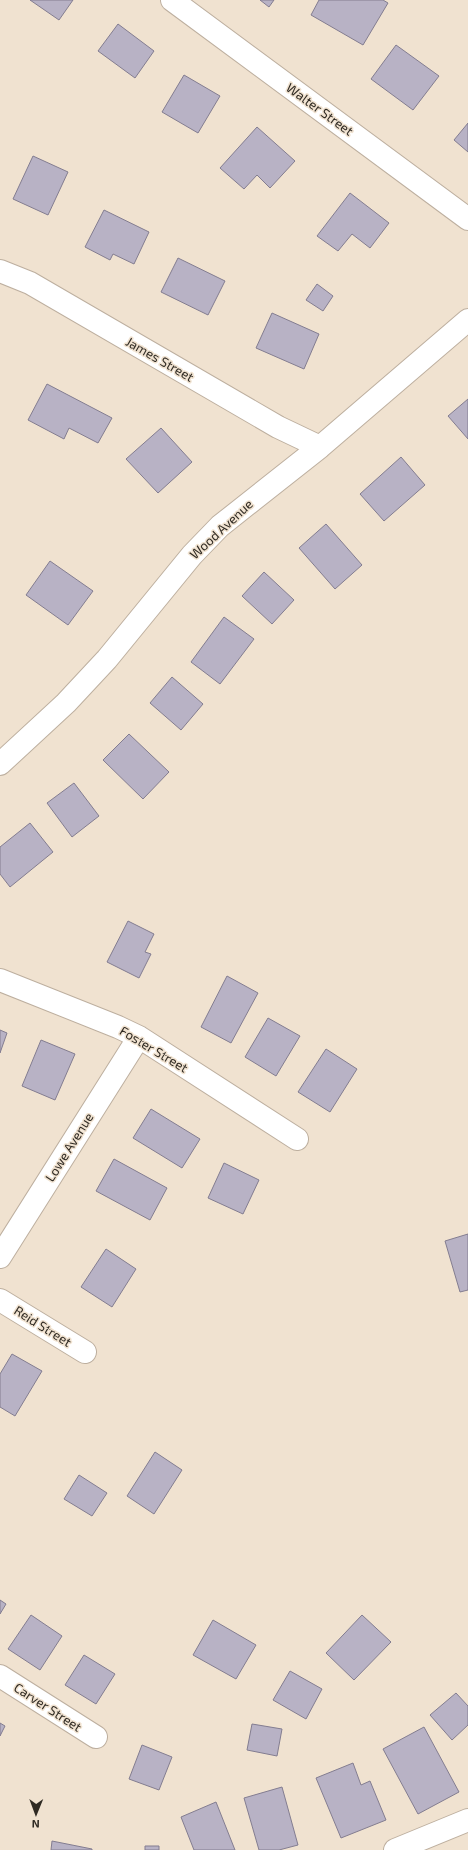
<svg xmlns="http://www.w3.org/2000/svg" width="468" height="1850" font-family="'Exo 2',sans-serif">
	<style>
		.building { fill: #b8b2c5; stroke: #837d90 }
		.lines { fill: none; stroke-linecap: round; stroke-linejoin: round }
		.minor-casing { stroke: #bdaf9f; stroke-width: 24 }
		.minor { stroke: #fff; stroke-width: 22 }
		.labels { text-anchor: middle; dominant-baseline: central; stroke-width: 3; stroke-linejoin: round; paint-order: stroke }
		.street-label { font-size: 13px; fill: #2f2a23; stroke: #f0e2d0 }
	</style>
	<rect width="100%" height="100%" fill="#f0e2d0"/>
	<path class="building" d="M30,0H73L59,20Z
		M260,0H274L269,7Z
		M319,0H383L388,3L363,45L311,15Z
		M118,24L154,51L135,78L98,51Z
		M396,45L439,76L413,110L371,79Z
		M184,75L220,96L198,133L162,112Z
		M468,123V152L454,140Z
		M257,127L295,161L270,188L257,175L244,189L220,168Z
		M33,156L68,172L48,215L13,199Z
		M350,193L389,223L370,248L352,234L338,251L317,236Z
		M104,210L149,232L134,264L113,254L110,260L85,247Z
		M178,258L225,281L208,315L161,292Z
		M317,284L333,296L323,311L306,300Z
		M272,313L319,334L304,369L256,348Z
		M47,384L112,418L98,443L69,428L64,439L28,420Z
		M468,399V439L448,416Z
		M161,428L192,462L158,493L126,459Z
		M401,457L425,485L384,521L360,494Z
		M326,524L362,565L335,589L299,548Z
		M50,561L93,591L68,625L26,595Z
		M264,572L294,600L272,624L242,596Z
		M224,617L254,639L220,684L191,662Z
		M172,677L203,704L181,730L150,703Z
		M129,734L169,772L143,799L103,760Z
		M74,783L99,816L72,837L47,803Z
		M30,823L53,852L10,887L0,874V847Z
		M128,921L154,934L145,952L151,954L139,978L107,962Z
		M227,976L258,993L231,1043L201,1027Z
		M268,1018L300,1036L276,1076L245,1057Z
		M0,1030L7,1033L0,1053Z
		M41,1040L75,1054L55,1100L22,1086Z
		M326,1049L357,1069L330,1112L298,1092Z
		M151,1109L200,1139L182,1168L133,1138Z
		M114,1159L167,1188L150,1220L96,1191Z
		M224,1163L259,1180L243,1214L208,1198Z
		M468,1234V1290L460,1292L445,1241Z
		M106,1249L136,1269L112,1307L81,1287Z
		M12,1354L42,1371L15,1416L0,1407V1374Z
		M155,1452L182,1470L154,1514L127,1496Z
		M79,1475L107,1493L92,1516L64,1499Z
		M0,1600L6,1604L0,1614Z
		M31,1615L62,1636L40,1670L8,1649Z
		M362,1615L391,1642L354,1680L326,1653Z
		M213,1620L256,1645L236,1679L193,1655Z
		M84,1655L115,1674L96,1704L65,1685Z
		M290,1671L322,1689L306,1719L273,1700Z
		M456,1693L468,1706V1725L452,1740L430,1715Z
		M0,1723L5,1726L0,1736Z
		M252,1724L282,1729L277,1756L247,1750Z
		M424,1727L459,1792L418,1814L383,1749Z
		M142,1745L172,1757L159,1790L129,1779Z
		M353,1763L361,1785L370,1781L386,1820L341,1838L316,1778Z
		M282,1787L298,1845L279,1850H259L244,1798Z
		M216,1802L235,1850H194L181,1817Z
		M52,1841L92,1849V1850H51Z
		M145,1846H159V1850H145Z"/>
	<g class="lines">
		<defs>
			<path id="minor" d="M172,0L468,219
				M0,271L30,283L278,427L320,447
				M0,764L66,703L107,659L192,555L220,526L320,447L468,320
				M0,980L118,1027L139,1037L297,1139
				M0,1257L139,1037
				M0,1300L85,1352
				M0,1676L96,1737
				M395,1850L468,1820"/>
		</defs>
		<use href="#minor" class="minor-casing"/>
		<use href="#minor" class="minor"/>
	</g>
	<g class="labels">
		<g class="street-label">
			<text transform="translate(320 109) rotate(36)">Walter Street</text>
			<text transform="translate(160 359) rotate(30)">James Street</text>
			<text transform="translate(221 529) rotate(-43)">Wood Avenue</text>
			<text transform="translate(154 1049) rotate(31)">Foster Street</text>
			<text transform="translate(69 1147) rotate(-58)">Lowe Avenue</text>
			<text transform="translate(43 1326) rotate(32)">Reid Street</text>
			<text transform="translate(48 1707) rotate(33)">Carver Street</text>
		</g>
	</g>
	<g transform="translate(36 1814) rotate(181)" stroke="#f0e2d0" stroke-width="3" paint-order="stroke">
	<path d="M0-3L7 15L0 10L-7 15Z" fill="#2f2a23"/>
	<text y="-6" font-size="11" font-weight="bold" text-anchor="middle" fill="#2f2a23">N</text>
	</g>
</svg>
